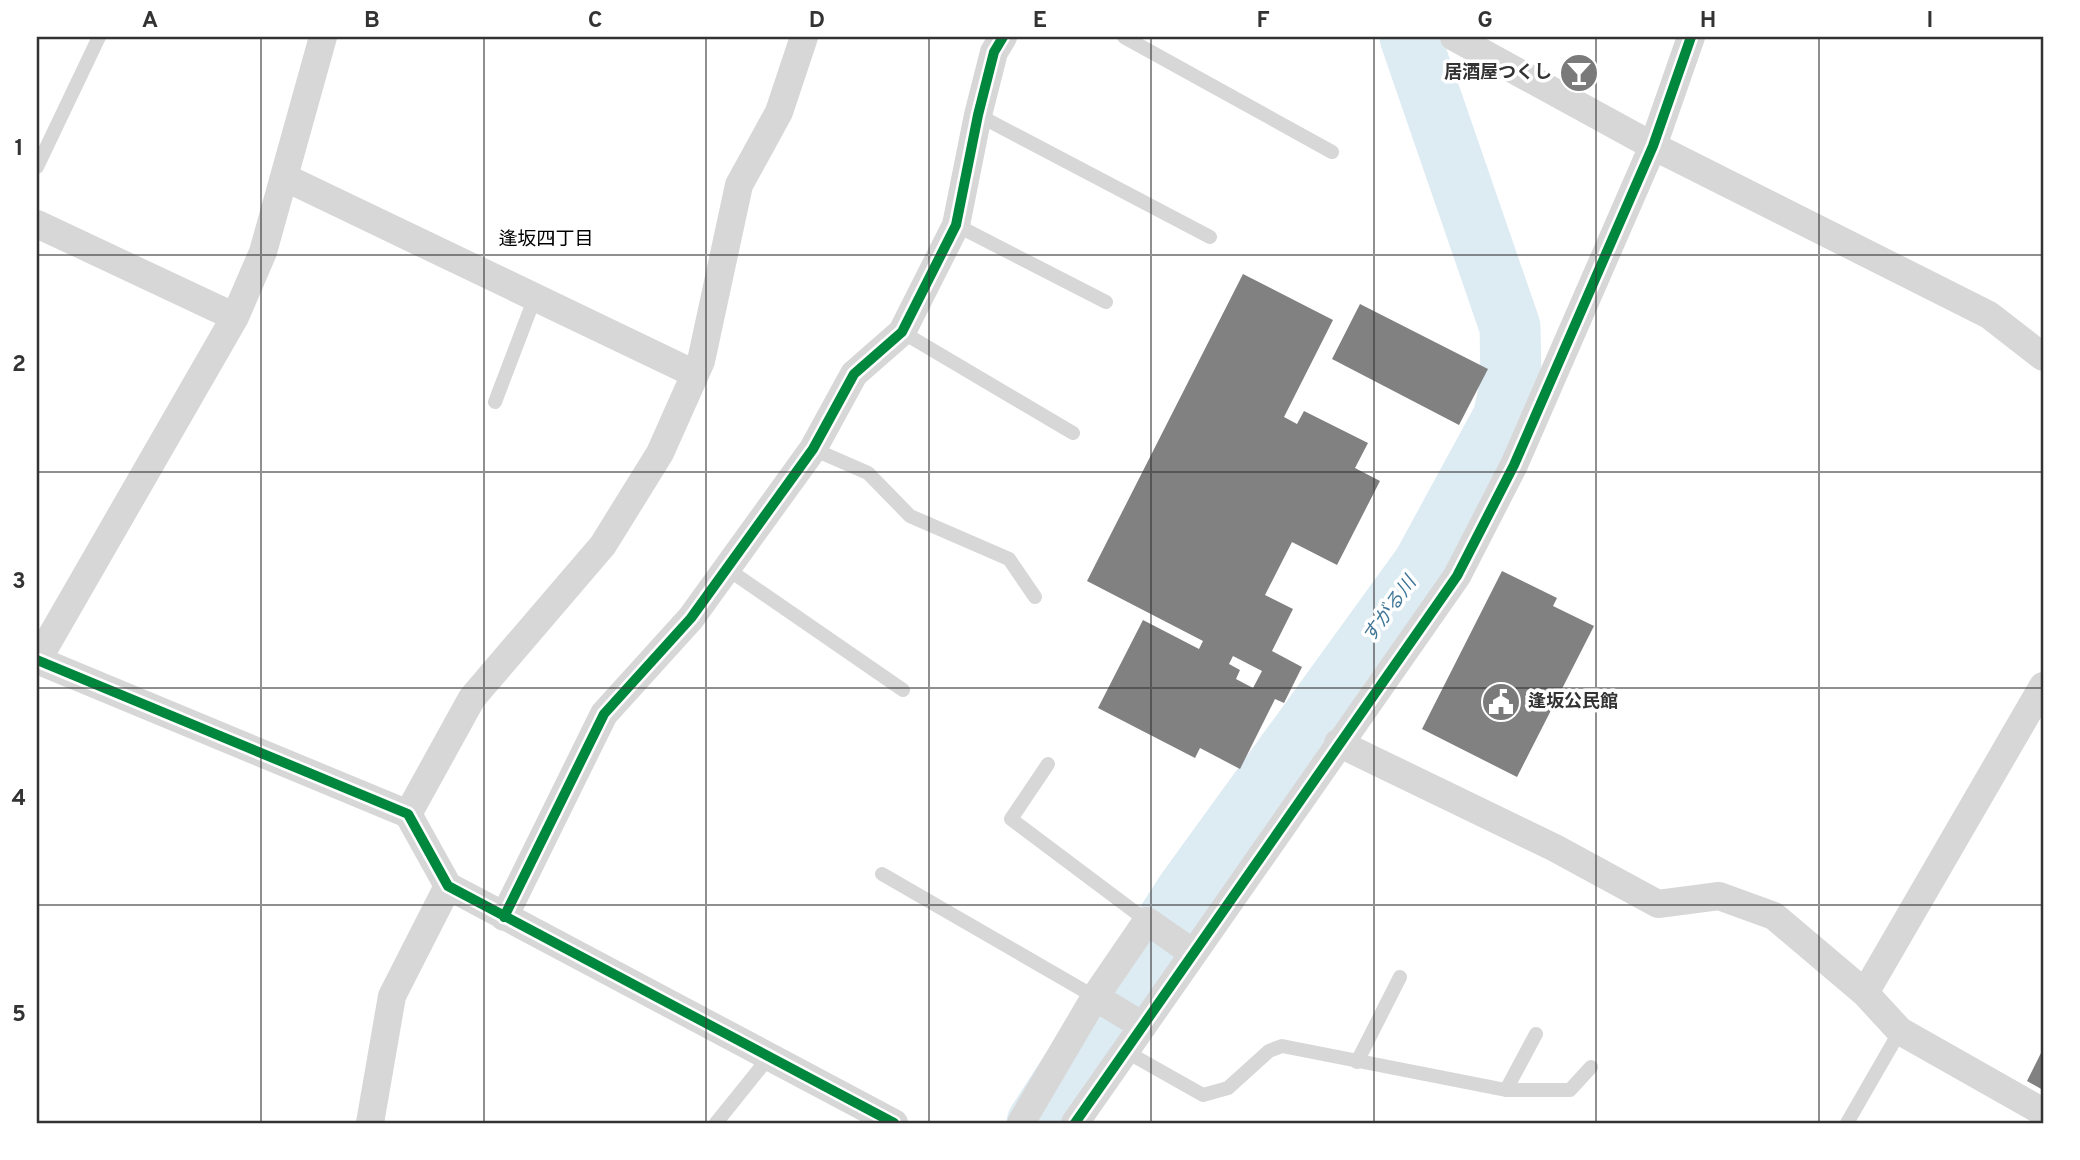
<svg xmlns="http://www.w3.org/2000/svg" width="2080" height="1160" font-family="Overpass,'Noto Sans JP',sans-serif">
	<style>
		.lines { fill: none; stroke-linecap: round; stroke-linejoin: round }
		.river { stroke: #ddebf3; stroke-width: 61 }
		.building { fill: #818181; fill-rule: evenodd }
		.lane { stroke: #d7d7d7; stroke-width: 14 }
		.street { stroke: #d7d7d7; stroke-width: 28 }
		.cycleway-casing { stroke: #fff; stroke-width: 15 }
		.cycleway { stroke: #00873e; stroke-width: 10 }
		.grid { fill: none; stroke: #333; stroke-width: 2; stroke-opacity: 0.55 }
		.labels { text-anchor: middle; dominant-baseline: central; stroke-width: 7; stroke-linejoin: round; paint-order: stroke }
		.poi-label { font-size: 18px; font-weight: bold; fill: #333; stroke: #fff; text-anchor: end }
		.neighbourhood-label { font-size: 19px; fill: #000; stroke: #fff }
		.water-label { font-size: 19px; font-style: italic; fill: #3f7597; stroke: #fff }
		.neatline { fill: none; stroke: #333; stroke-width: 2.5 }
		.grid-label { font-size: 23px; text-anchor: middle; font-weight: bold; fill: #333 }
	</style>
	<rect width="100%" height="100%" fill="#fff"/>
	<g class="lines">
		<path class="river" d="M1037,1123L1186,892L1423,565L1503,418L1511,382L1510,327L1410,37"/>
	</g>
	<path class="building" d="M1243,274L1333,320L1284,417L1297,424L1304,411L1368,443L1355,468L1380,481L1337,565L1292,542L1265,595L1293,609L1272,651L1302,667L1284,703L1275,699L1240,769L1200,748L1195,758L1098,708L1143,620L1199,649L1203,641L1087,581ZM1233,656L1262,671L1253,688L1236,679L1240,670L1229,664Z
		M1360,304L1488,369L1459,425L1332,359Z
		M1502,571L1557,598L1553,606L1594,626L1517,777L1422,729Z
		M2043,1049V1090L2027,1081Z"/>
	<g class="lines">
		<path class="lane" d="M1124,37L1332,152
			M978,115L1210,237
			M37,167L99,37
			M956,225L1106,302
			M902,332L1073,433
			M495,402L535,297
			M813,449L868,473L910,516L1009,559L1035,597
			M726,568L903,690
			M1048,764L1011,819L1147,921
			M882,874L1095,997
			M1125,1051L1203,1095L1228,1088L1269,1051L1282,1046L1506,1090H1570L1591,1067
			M1357,1062L1400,977
			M1506,1090L1536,1034
			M716,1123L770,1056
			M1847,1123L1900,1031"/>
		<path class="street" d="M1454,37L1653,146L1989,315L2043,357
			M284,177L695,374
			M37,224L235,317
			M37,660L408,814L448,886L894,1123
			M37,661L235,317L263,252L323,37
			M1338,743L1555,848L1658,904L1719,896L1774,916L1865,993L1900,1031L2043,1112
			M408,814L472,698L603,545L660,453L701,361L739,185L779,112L804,37
			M504,917L604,714L691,618L813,449L854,374L902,332L956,225L978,115L994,52L1003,37
			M1865,993L2043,686
			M1095,997L1143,1026
			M370,1123L392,996L448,886
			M1021,1123L1095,997L1147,921L1193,953
			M1075,1123L1457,576L1514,465L1653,146L1691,37"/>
		<defs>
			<path id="cycleway" d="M37,660L408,814L448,886L894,1123
				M504,917L604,714L691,618L813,449L854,374L902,332L956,225L978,115L994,52L1003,37
				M1075,1123L1457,576L1514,465L1653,146L1691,37"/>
		</defs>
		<use href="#cycleway" class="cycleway-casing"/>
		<use href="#cycleway" class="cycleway"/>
	</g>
	<path class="grid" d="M261,37V1123M484,37V1123M706,37V1123M929,37V1123M1151,37V1123M1374,37V1123M1596,37V1123M1819,37V1123M37,255H2043M37,472H2043M37,688H2043M37,905H2043"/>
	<defs>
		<symbol id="bar-disc" viewBox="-11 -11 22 22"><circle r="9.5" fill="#7a7a7a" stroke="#fff"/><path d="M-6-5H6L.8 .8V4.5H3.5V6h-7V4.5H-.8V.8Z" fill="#fff"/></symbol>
		<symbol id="civic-disc" viewBox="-11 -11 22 22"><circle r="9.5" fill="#7a7a7a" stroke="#fff"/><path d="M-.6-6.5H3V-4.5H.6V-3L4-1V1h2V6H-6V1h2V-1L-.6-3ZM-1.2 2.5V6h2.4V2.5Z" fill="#fff"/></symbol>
	</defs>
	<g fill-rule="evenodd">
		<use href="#bar-disc" x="1557" y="51" width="44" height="44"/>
		<use href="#civic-disc" x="1479" y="680" width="44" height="44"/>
	</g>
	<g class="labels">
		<g class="poi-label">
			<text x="1552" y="73">居酒屋つくし</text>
			<text x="1528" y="702" text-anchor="start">逢坂公民館</text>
		</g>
		<g class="neighbourhood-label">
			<text x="546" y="240">逢坂四丁目</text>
		</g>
		<g class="water-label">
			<text transform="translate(1390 610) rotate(-54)">すがる川</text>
		</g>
	</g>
	<rect width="2080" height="1160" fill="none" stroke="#ffffff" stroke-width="77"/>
	<rect x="38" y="38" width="2004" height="1084" class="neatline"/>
	<g class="grid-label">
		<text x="150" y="27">A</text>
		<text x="372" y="27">B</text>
		<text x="595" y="27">C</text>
		<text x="817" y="27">D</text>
		<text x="1040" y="27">E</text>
		<text x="1263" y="27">F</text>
		<text x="1485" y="27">G</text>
		<text x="1708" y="27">H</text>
		<text x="1930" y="27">I</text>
		<text x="19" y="155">1</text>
		<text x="19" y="371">2</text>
		<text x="19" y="588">3</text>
		<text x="19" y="805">4</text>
		<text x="19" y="1021">5</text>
	</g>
</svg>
